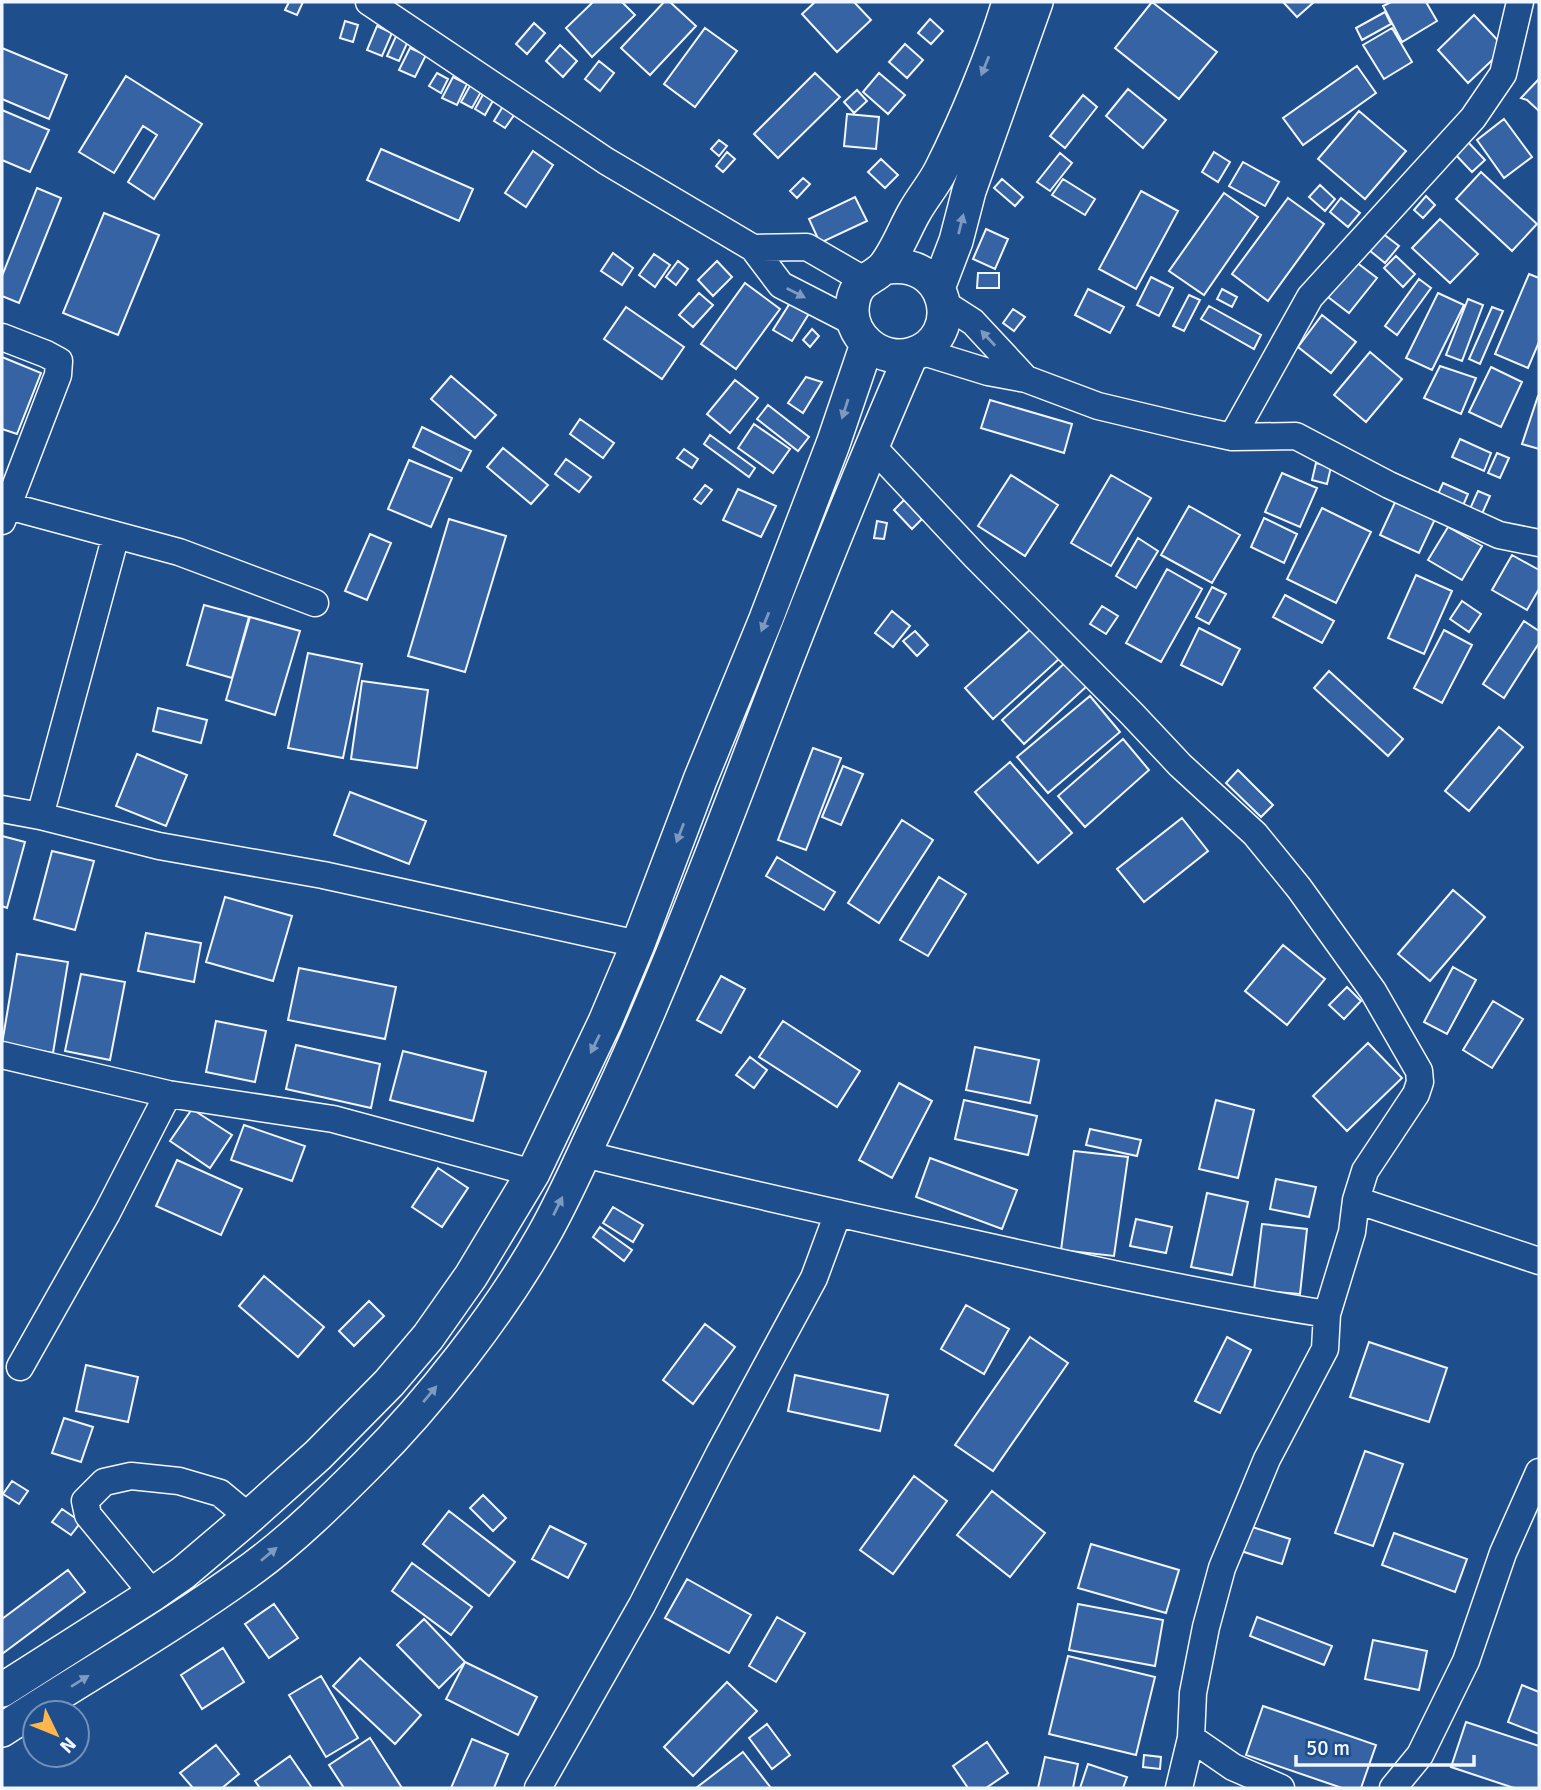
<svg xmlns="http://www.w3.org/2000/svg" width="1541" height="1790" font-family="Signika,sans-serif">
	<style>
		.building { fill: #3563a3; stroke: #f2f6ff; stroke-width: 2 }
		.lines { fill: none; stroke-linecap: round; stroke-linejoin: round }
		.minor-casing { stroke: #f2f6ff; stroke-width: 29 }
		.major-casing { stroke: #f2f6ff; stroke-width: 36 }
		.minor { stroke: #1f4e8c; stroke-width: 26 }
		.major { stroke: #1f4e8c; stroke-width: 33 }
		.oneway { fill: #7e9ac0 }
	</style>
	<rect width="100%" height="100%" fill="#1f4e8c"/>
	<path class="building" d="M289,2H303L297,15L285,10Z
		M593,2H622L635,15L592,57L566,28Z
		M664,2H670L696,26L650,75L621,48Z
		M815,2H854L871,20L837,52L802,14Z
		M1152,2L1217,52L1179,99L1115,48Z
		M1283,2H1314L1297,17Z
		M1391,2H1426L1437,21L1402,42L1383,6Z
		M1385,12L1391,24L1362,40L1356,28Z
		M1474,15L1505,48L1468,83L1438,50Z
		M930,19L943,31L931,44L918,33Z
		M345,21L358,25L353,42L340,38Z
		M534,23L545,33L527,54L516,44Z
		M377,26L392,33L382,56L367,50Z
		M705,28L737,51L695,107L664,84Z
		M1392,28L1412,62L1384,79L1363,45Z
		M397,34L409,39L399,61L387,56Z
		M905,44L923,60L907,78L889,62Z
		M560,45L577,61L563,77L546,61Z
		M2,48L67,75L49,119L2,99Z
		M410,48L426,55L415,77L399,70Z
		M599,61L614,73L600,91L585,79Z
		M1357,66L1376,93L1303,145L1283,118Z
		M437,73L448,79L441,93L429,86Z
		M815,73L840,97L778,158L754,134Z
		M879,73L905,95L888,114L863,92Z
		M126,76L202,124L154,199L128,182L157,135L143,126L114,173L79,152Z
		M453,77L467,84L457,105L442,98Z
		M1538,80L1539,81V111L1527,100L1521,98Z
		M471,84L482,90L472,108L461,102Z
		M1128,89L1166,120L1143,148L1106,116Z
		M857,90L867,101L854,113L844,102Z
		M485,91L495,97L485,115L475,109Z
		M1083,95L1097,107L1065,148L1050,136Z
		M505,103L517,111L505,128L494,121Z
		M2,110L49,130L30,172L2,160Z
		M1359,111L1406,151L1365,199L1318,159Z
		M847,114L879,117L876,149L844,146Z
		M1504,119L1532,157L1504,178L1477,140Z
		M719,140L727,146L719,156L711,149Z
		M1466,140L1485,160L1472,172L1453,152Z
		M381,149L473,189L459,221L367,180Z
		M533,151L553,165L526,207L505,193Z
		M727,152L735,159L723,172L716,166Z
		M1214,152L1230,162L1218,182L1202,172Z
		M1060,153L1072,163L1050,191L1037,182Z
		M881,159L898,175L885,188L868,172Z
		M1243,162L1279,182L1265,206L1229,186Z
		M1481,172L1537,224L1512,251L1456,199Z
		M803,178L810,184L797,198L790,191Z
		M1002,179L1023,197L1015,206L994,188Z
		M1063,179L1095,199L1085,215L1052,195Z
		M1320,185L1335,199L1325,211L1309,197Z
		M37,188L61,198L19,303L2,296V276Z
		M1141,191L1178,211L1136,289L1099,269Z
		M1224,193L1258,217L1204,295L1169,271Z
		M1426,196L1435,205L1423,218L1414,210Z
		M855,197L867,221L820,243L809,219Z
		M1288,198L1324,224L1268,301L1232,274Z
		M1341,198L1360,213L1348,227L1330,212Z
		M104,213L159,235L118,335L63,313Z
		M1440,219L1478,254L1450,283L1412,248Z
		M986,229L1008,239L995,269L973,259Z
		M1382,233L1399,246L1385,263L1369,250Z
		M613,253L633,268L622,285L601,271Z
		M654,254L670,265L655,287L639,275Z
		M1396,256L1415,274L1403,287L1384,268Z
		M678,261L688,269L676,285L666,277Z
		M717,261L732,277L713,296L698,280Z
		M1356,262L1377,278L1349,313L1328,297Z
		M978,273H999V288H977Z
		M1529,274L1539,278V342L1528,368L1495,354Z
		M1151,277L1173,288L1159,316L1137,305Z
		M1419,279L1431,288L1397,335L1385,326Z
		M745,283L780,309L736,369L701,344Z
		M1088,289L1124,307L1110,333L1075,315Z
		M1222,289L1237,297L1232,307L1217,299Z
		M699,293L713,305L693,327L679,315Z
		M1438,293L1464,305L1432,370L1406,358Z
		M1189,295L1200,300L1184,331L1173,326Z
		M1468,299L1483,305L1462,361L1446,355Z
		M792,300L810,312L792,341L773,330Z
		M1209,306L1261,335L1254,349L1201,319Z
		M626,307L684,347L662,379L604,339Z
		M1492,307L1503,311L1480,364L1469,359Z
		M1013,309L1025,317L1014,331L1003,323Z
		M1322,315L1356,342L1331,373L1298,347Z
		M812,329L819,336L810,347L803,340Z
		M1370,352L1402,379L1366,422L1334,395Z
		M2,357L41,373L17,434L2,429Z
		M1440,366L1476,378L1461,414L1424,398Z
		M1491,367L1522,382L1501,427L1469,412Z
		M451,376L496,415L475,438L431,399Z
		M806,377L822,382L803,413L788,403Z
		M735,380L758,398L730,433L707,414Z
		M1538,396H1539V449L1522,444Z
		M990,400L1072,424L1064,453L981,428Z
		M768,405L809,437L798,451L757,419Z
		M580,419L614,443L603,458L570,434Z
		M754,424L790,449L773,473L738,448Z
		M422,427L471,451L461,471L413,447Z
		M710,435L755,468L749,477L704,444Z
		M1460,439L1491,453L1484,471L1452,457Z
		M503,448L548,485L531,504L487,467Z
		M684,449L698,459L692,468L677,458Z
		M1497,453L1509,458L1500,478L1488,473Z
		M566,459L591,477L579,492L555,474Z
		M409,460L452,478L431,527L388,509Z
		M1316,463L1331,467L1327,484L1312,480Z
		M1282,473L1317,488L1300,527L1265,512Z
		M1011,475L1058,505L1025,556L978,526Z
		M1111,475L1151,498L1111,566L1071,543Z
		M1443,483L1468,494L1462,508L1437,496Z
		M705,485L712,490L701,504L694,499Z
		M738,489L776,506L761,537L723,520Z
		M1478,491L1490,496L1481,516L1469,511Z
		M1397,498L1436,517L1419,553L1380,535Z
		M904,500L922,519L912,529L894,510Z
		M1189,506L1240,535L1212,583L1161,555Z
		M1322,508L1371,532L1336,603L1287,579Z
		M1264,518L1297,534L1284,563L1251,547Z
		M449,519L506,536L465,672L408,656Z
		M877,521L887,523L884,539L874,538Z
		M1448,527L1482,546L1462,580L1428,560Z
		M370,534L391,543L367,600L345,591Z
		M1138,538L1158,551L1136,588L1116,576Z
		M1512,555L1539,570V589L1527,610L1492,590Z
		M1167,569L1202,589L1161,662L1126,643Z
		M1416,575L1452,591L1424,654L1388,638Z
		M1212,587L1226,594L1209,624L1196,617Z
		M1285,595L1334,621L1322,643L1273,617Z
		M1462,601L1481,614L1469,632L1450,619Z
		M204,605L249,617L232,678L187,665Z
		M1102,606L1118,616L1106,634L1090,624Z
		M892,611L910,626L893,647L875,633Z
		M250,617L300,631L275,715L226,700Z
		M1524,621L1539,631V643L1504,698L1483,684Z
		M1032,628L1059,659L993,719L965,688Z
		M1199,628L1240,649L1222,685L1181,665Z
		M1444,630L1472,645L1442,703L1414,688Z
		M915,631L928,645L917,656L903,641Z
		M308,653L362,664L343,758L288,748Z
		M1066,662L1087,686L1024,744L1002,720Z
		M1329,671L1403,739L1388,756L1314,688Z
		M362,681L428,690L417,768L351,759Z
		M1090,696L1120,732L1048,793L1017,757Z
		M158,708L207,720L201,743L153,731Z
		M1499,727L1523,747L1469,811L1445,791Z
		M1123,739L1149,770L1085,827L1058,796Z
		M813,748L841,758L806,850L778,840Z
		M137,754L187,775L166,826L116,806Z
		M1010,762L1072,833L1038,863L975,792Z
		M843,766L863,774L841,825L822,817Z
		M1238,770L1273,805L1261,817L1226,783Z
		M350,792L426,821L409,864L334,835Z
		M1182,818L1208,851L1144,902L1117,869Z
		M902,820L933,840L879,923L848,903Z
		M2,836L25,842L7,908L2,906Z
		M52,851L94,861L75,930L34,919Z
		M777,857L835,892L824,910L766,876Z
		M939,877L966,894L928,956L900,940Z
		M1453,890L1485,917L1430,981L1398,954Z
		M225,897L292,916L273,981L206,962Z
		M146,933L201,943L194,982L138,971Z
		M1283,945L1325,979L1287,1025L1245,991Z
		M17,954L68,962L53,1053L2,1044Z
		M1453,967L1476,980L1447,1034L1424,1022Z
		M299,968L396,987L385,1039L288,1020Z
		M81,974L125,982L110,1060L65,1051Z
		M721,976L745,989L721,1033L697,1020Z
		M1347,987L1361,1001L1344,1019L1329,1005Z
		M1493,1001L1523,1019L1492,1068L1463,1050Z
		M216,1021L266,1031L255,1082L206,1072Z
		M783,1021L860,1071L837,1107L759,1057Z
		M1368,1043L1402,1078L1347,1131L1313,1096Z
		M296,1045L380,1064L371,1108L286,1089Z
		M975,1047L1039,1060L1030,1103L966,1090Z
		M403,1051L486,1072L473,1121L390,1100Z
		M750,1057L767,1070L754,1088L736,1075Z
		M899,1083L932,1101L892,1178L859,1160Z
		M964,1100L1037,1116L1028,1155L955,1139Z
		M1216,1100L1254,1110L1238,1178L1199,1169Z
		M192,1109L232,1135L210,1168L170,1141Z
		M244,1125L305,1146L292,1181L231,1160Z
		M1090,1129L1141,1140L1137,1156L1086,1145Z
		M1074,1151L1128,1157L1114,1256L1061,1250Z
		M930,1158L1017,1190L1002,1229L916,1197Z
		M177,1160L242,1189L221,1235L156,1206Z
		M438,1168L468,1188L442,1227L412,1207Z
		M1276,1179L1316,1187L1309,1217L1270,1209Z
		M1207,1193L1248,1202L1232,1275L1191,1267Z
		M613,1207L643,1225L633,1242L603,1223Z
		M1136,1219L1172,1227L1166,1253L1130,1246Z
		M1262,1224L1307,1229L1300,1294L1254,1290Z
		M600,1227L632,1250L624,1261L593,1237Z
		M264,1276L324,1327L298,1357L239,1306Z
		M369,1301L384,1316L354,1346L339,1331Z
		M966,1305L1009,1329L984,1374L941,1349Z
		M705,1324L735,1347L693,1404L663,1380Z
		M1030,1337L1068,1363L993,1471L955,1445Z
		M1227,1337L1251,1350L1220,1413L1195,1401Z
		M1369,1342L1447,1368L1429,1422L1350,1397Z
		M86,1365L138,1377L128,1422L76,1411Z
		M795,1375L888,1395L880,1431L788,1411Z
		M64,1418L93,1427L81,1462L52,1453Z
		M1365,1451L1403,1464L1373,1546L1335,1533Z
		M914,1476L947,1501L893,1574L860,1550Z
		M12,1481L28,1491L19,1504L3,1494Z
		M992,1491L1045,1533L1010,1577L957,1535Z
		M483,1495L506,1518L493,1531L470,1508Z
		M62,1509L81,1522L71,1535L52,1522Z
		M449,1511L515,1562L489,1596L423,1544Z
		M550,1526L586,1544L568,1578L532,1559Z
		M1249,1526L1290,1539L1282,1564L1241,1551Z
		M1394,1533L1467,1559L1455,1592L1382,1565Z
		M1091,1544L1179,1570L1166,1613L1078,1588Z
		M412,1563L472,1607L451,1635L392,1591Z
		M68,1570L85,1592L2,1654V1619Z
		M687,1579L751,1615L729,1653L665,1618Z
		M274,1604L298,1638L269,1658L245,1624Z
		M1078,1604L1163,1620L1155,1666L1069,1650Z
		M777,1617L805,1633L776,1682L749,1666Z
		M1257,1617L1332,1646L1324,1665L1250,1636Z
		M424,1619L465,1662L439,1688L397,1645Z
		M1373,1640L1427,1651L1419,1690L1365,1679Z
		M223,1648L244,1682L202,1709L181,1675Z
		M1068,1656L1155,1677L1136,1755L1049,1734Z
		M360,1658L421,1715L395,1744L333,1686Z
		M465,1662L537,1697L518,1735L446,1699Z
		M321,1676L358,1738L326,1757L289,1695Z
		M727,1682L757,1711L693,1776L664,1747Z
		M1522,1685L1539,1692V1734L1508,1722Z
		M1263,1706L1376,1745L1361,1788H1342L1246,1755Z
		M1466,1722L1539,1746V1788H1514L1451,1767Z
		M767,1724L790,1755L772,1769L749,1738Z
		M370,1738L402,1788H344L329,1765Z
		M472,1739L508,1754L494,1788H451Z
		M987,1742L1008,1773L986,1788H968L953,1766Z
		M216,1745L239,1774L222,1788H193L180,1773Z
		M743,1752L771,1788H696Z
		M1144,1755L1161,1757L1160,1769L1143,1767Z
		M290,1756L312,1788H260L255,1781Z
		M1045,1757L1078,1764L1073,1788H1038Z
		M1088,1764L1127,1777L1123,1788H1080Z"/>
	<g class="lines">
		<defs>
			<path id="minor" d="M369,2L606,161L753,248L781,285L853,322
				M753,248L807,247L864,280
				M945,304L973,322L1026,379
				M2,337L46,354L59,361L58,375L2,521
				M920,351L988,372L1026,379L1098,406L1186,427L1232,437L1296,436L1389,485L1499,535L1539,543
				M1232,437L1310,297L1473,118L1503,74L1520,2
				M871,445L976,557L1132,714L1180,765L1255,834L1299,888L1373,991L1419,1071L1420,1082L1416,1094L1365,1171L1356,1200L1352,1232L1327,1314L1325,1349L1267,1459L1222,1568L1206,1627L1193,1693L1191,1738L1179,1788
				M8,506L179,552L315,603
				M2,809L40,816L159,846L323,875L638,944
				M40,816L116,535
				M2,1055L168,1094L333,1119L533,1173
				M584,1154C701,1183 818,1209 936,1235C1066,1264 1195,1293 1327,1314
				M1356,1200L1539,1261
				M20,1367L107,1213L168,1094
				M153,1594L88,1515L85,1501L104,1482L131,1476L179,1481L220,1493L249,1517
				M1191,1738L1233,1767L1281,1788
				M538,1788L642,1605L719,1454L814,1278L838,1213
				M1393,1788L1420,1755L1466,1661L1503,1553L1539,1472"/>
			<path id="major" d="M883,268C948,254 966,337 913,354C880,364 846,335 853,301C857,279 872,280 884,267C897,251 905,228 915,211C923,197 934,184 941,170C966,120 993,55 1009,2
				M938,288L956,241L969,191L1036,2
				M2,1690L153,1594L183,1573L249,1517L318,1455L389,1383L428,1337L471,1276L533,1173L605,1022L638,944L700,780L766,619L833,444L867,344
				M2,1730C85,1676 172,1627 253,1568C294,1538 331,1501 367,1465C430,1402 499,1314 543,1236C563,1201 579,1164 596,1128C651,1013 697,894 743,774C796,633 851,493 911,355"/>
		</defs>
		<use href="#minor" class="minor-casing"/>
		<use href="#major" class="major-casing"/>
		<use href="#minor" class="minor"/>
		<use href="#major" class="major"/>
	</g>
	<defs><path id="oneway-solid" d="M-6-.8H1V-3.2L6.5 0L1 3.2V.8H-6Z" transform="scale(1.75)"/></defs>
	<g class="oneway">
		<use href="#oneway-solid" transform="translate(985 66) rotate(112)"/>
		<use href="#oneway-solid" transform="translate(961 224) rotate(-76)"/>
		<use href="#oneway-solid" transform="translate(796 293) rotate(27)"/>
		<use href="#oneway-solid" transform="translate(988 338) rotate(-133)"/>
		<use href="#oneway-solid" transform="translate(845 409) rotate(108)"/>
		<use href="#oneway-solid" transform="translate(765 622) rotate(112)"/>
		<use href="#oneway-solid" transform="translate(680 833) rotate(111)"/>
		<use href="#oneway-solid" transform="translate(595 1044) rotate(116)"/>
		<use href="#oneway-solid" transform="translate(558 1206) rotate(-64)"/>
		<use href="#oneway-solid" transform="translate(430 1394) rotate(-50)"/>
		<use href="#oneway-solid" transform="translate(269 1554) rotate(-40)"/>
		<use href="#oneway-solid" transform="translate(80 1681) rotate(-32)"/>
	</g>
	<rect width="1541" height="1790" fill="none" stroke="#f2f6ff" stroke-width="7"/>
	<g transform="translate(56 1734) rotate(133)"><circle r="33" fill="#1f4e8c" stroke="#7391ba" stroke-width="2"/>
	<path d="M0-5L12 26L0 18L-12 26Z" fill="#ffb74d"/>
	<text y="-10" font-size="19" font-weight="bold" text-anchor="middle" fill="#f2f6ff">N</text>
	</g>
	<path d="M1296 1755v10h178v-10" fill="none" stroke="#f2f6ff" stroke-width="3.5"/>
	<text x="1306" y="1755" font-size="21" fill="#f2f6ff" stroke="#1f4e8c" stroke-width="5" paint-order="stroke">50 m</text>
</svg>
